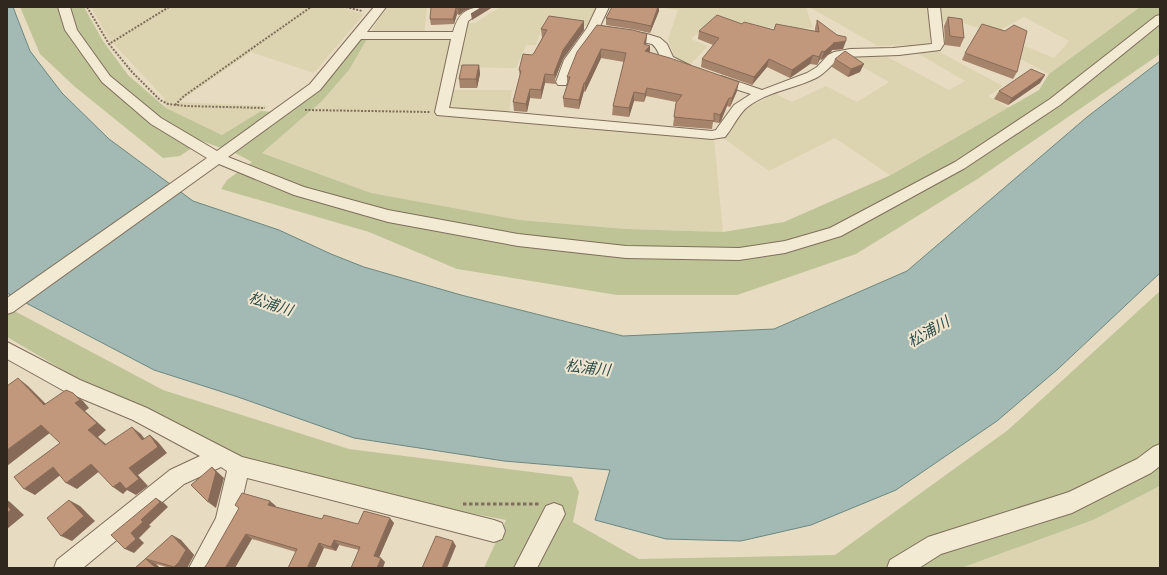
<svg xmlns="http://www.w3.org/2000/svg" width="1167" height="575" font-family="'PT Serif','Noto Sans JP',serif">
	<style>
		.farmland { fill: #dcd4b0 }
		.green { fill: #bfc497 }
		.water { fill: #a3bab4; stroke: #6c8780 }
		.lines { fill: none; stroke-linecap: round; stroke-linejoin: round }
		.minor-casing { stroke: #7f6e5b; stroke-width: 2 }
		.path-far1 { stroke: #7f6e5b; stroke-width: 2; stroke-dasharray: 2 1.5; stroke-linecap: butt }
		.path { stroke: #7f6e5b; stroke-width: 3; stroke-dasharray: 3.5 2.5; stroke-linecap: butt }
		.minor { fill: #f3ead3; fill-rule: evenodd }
		.wall { fill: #a6836b }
		.shaded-wall { fill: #876a57 }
		.building { fill: #c1987c; stroke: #876a57 }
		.labels { text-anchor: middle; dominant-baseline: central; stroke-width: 4; stroke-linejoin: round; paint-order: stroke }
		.water-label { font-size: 15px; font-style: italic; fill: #2f4e4c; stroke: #f0e6d0 }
	</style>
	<rect width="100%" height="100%" fill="#e7dcc2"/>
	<path class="farmland" d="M91,7H338L364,14L314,73L251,52L179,102L269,106L222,135L166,108L164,98L109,39Z
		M385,7H427L424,38L461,39L466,23H475L500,7H599L587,26L544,21L536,45H526L516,68L448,67L442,90H512L508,120L714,139L723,232L626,229L520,220L371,193L262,153L322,101L349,70Z
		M656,7H806L813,28L787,30L768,27L766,33L713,20L691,39L708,46L689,66L674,56L668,39L678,10Z
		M809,7H928L931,21L929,47L902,45L878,46Z
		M939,7H1140L1049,74L992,44L1005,38L1054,58L1069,41L1024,17L995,33L963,23L942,22Z
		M936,50L1003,86L988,96L1009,108L891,176L835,138L769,171L723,138L741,110L776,94L792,102L826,86L857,102L889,82L843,56L884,55L949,90L965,81L917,53Z
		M1160,486V568H961L1092,520Z"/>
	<path class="green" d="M20,7H84L103,41L128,75L166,108L222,135L261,111L274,112L221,148L202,141L180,156L163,158L74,86L40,54Z
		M1140,7H1160V54L979,178L856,254L737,295H617L457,269L369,232L221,189L227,180L252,162L235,153L319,89L339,66L358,40L367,39L349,70L322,101L262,153L371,193L520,220L626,229L723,232L784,222L891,175L1039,90L1049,74Z
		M1160,291V486L1093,520L961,568H484L506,520L387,497L243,461L70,374L7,337V307L163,390L349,449L572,477L579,492L573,522L639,559L835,555L1008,430Z"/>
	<path class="water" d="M7,7H13L30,51L62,93L109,139L193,201L279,230L331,254L364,267L461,295L623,336L774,329L907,271L1087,117L1160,61V273L1058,369L997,421L896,490L811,525L741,541L666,539L595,520L610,470L504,461L354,438L238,397L154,370L7,293Z"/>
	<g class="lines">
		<defs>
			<path id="minor" d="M58,7H70L77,30L110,76L161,118L217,151L310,84L374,7H386L367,32H453C459,12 466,7 488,7L468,21L449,108L505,112L712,131L716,130L718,127L734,105L751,94L713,82L711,79L713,76H721L762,90L807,73L817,67L828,55L834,52L850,49L893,48L932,44L928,7H940L944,44L940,50L899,55L843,57C833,61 828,72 816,78C794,89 764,92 745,109C737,117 732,129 725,137L712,139L437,115L435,112L451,39H361L320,90L228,157L304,187L388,210L518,234L626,246L739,248L785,241L830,228L955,162L1050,99L1156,16L1160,15V24L1060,105L965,168L841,236L785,253L739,260L626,258L518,246L388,222L294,195L219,164L13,312L7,314V298L207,158L151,124L102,82L65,30Z
				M597,7H609L600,26L647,34L660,38L667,44L673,57L691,66L693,69L691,72C685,73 666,66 662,60C658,53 658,49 652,44L596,32L576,60L566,85H558L556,82L564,60L587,28Z
				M7,342L80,380L147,408L242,457L494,520L502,523L505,531L502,539L494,542L247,478L237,522L213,568H189L216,518L227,471L221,467L184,484L83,568H54L57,560L170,470L200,456L133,420L66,392L7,359Z
				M1160,444V466L1151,473L1072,513L941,554L919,568H887L890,560L928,537L1069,492L1137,459L1153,447Z
				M554,503L562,506L565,514L537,568H514L546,506Z"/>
		</defs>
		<use href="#minor" class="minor-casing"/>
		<path class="path-far1" d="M87,7L109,44
			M169,7L109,44L132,72L160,100L168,104L186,106L265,108
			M346,7L362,11
			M175,105L184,96L311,7
			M305,110L430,112"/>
		<path class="path" d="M463,504H540"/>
		<use href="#minor" class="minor"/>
	</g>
	<path class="wall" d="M431,7H473L464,11L459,15L457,14L454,24L431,25L430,19Z
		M612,7H659V11L650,33L632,29L606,25V18Z
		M948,17L964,38L960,47L945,45L944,26Z
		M817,20L843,49L832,50L831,52L821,60L820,59L817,65L810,64L790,78L767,67L752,85L701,67L702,59L713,45L698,39L699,31L742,24L774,30L815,31V28Z
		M597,25L647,34L646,44L650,53L737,91L730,107L727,106L721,121L719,123L713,122L712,129L673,126L676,102L646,96L644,102L634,101L629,117L612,115L613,106L624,62L601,58L585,92L584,91L579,109L564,107L563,98L567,86V77Z
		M541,29L584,30L563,59L555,79L556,84L545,83L541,99L530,98L527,112L514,111L513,102L520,77L519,70L534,53L542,38Z
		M965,53L1017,72L1013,79L962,60Z
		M835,59L860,72L848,77L832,67Z
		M479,65L480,74L477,88H460L459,79Z
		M1045,75L1040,83L1008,105L994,99L999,91Z
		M276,506L275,507L322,519L358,524L394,523L379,557L385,562L359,550L339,545L336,551L324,548L296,552L252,539L204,568Z
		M172,535L181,540L194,555L187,568H170L156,564L160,568H135Z"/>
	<path class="shaded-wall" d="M461,7H473L464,11L459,15L458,9Z
		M483,7H493L472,20L471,14Z
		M658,7H659V11L650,33L651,26Z
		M456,8L457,14L454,24L453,19Z
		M584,21V30L563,59L555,79V75L554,73L563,50Z
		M647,34L646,43L643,52L644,44Z
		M846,41L843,49L832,50L831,52L821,60L824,52L833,43Z
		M650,46V54L645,51Z
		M601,49V58L585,92V83Z
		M822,51L820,59L817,65L819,57Z
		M813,55L810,64L790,78L792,70Z
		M769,59L767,67L752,85L754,77Z
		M864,64L860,72L848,77L851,69Z
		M479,65L480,74L477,88L476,79Z
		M545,74V83L541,99V90Z
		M1045,75L1040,83L1008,105L1012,98Z
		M739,82L737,91L730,107L732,98Z
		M584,83V91L579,109V100Z
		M647,88L646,96L644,102L645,94Z
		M530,89V98L527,112L526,104Z
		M634,92V101L629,117V108Z
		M729,98L727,106L721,121L719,123L720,115Z
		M18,378L28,386L55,413L44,405Z
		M73,393L83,401L89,408L85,411L106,430L98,437L115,452L105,445L88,430L75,403Z
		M41,425L51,432L7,466V450Z
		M132,427L141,434L151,447L142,440Z
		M150,435L158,442L167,453L138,475L148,486L136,495L127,490L123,494L113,487L129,468Z
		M91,464L101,470L77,489L66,483Z
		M53,467L63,473L35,495L24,489Z
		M212,467L224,478L216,508L208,502Z
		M156,498L164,503L168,507L149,525L151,526L139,538L144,543L134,553L125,549L131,533L141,520Z
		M7,500L10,502L24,515L7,529Z
		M69,500L80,506L95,521L72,541L61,536Z
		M270,501L276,506L274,510L268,505Z
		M390,518L394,523L378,560L374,556Z
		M246,534L252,539L235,568H225Z
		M172,535L181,540L194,555L187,568H176L174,567Z
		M334,540L339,545L336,551L331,547Z
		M453,541L456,546L447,568H442Z
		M319,543L324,548L315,568H307Z
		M381,558L385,562L383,568H377Z
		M146,559L156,564L160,568H156Z"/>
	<path class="building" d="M431,7H461L458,9L456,8L453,19H430Z
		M482,7H483L471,14Z
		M612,7H658L651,26L632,22L606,18Z
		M717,15L742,24L744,22L774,30L776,24L819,32L817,20L837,35L846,37V41L833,43H834L824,52L822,51L819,57L813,55L792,70L769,59L754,77L702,59L719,38L699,31Z
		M549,16L584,21L563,50L554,73L555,75L545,74L541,90L530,89L526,104L513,102L521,71L519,70L523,54L532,55L534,53L547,30L541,29Z
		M948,17L962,19L964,38L950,36Z
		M982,24L1005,31L1014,25L1027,31L1017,72L965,53Z
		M597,25L633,30L647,34L644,44L650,46L645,51L670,58L739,82L732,98H729L722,112L720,115L714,113V121L674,117L676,103L682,95L647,88L645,94L634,92L629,108L613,106L626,53L601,49L585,83H584L579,100L563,98L570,77H567L577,52Z
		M845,51L864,64L851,69L835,59Z
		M462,65H479L476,79H459Z
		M1031,69L1045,75L1012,98L999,91Z
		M18,378L44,405L66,390L73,393L80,400L75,403L97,423L88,430L105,445L132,427L142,440L150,435L158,447L129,468L139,479L126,489L120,482L113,487L91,464L66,483L53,467L24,489L14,477L60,443L41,425L7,450V386Z
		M212,467L216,472L208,502L191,485Z
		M242,493L270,501L268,505L322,519L324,515L358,524L364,511L390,518L374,556L381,558L377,568H351L360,547L334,540L331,547L319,543L307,568H288L297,549L246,534L225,568H204L207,564L239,508L235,505Z
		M156,498L160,502L141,520L143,522L131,533L136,539L125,549L111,535Z
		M69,500L84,516L61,536L47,518Z
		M7,505L11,510L7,513Z
		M172,535L186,550L179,562L174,567L146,559L156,568H135Z
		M436,536L453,541L442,568H422Z"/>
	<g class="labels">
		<g class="water-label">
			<text transform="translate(271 303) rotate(18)">松浦川</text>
			<text transform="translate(928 331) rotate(-30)">松浦川</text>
			<text transform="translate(588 367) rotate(6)">松浦川</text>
		</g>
	</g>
	<rect width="1167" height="575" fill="none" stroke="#30271e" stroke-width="16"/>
</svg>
